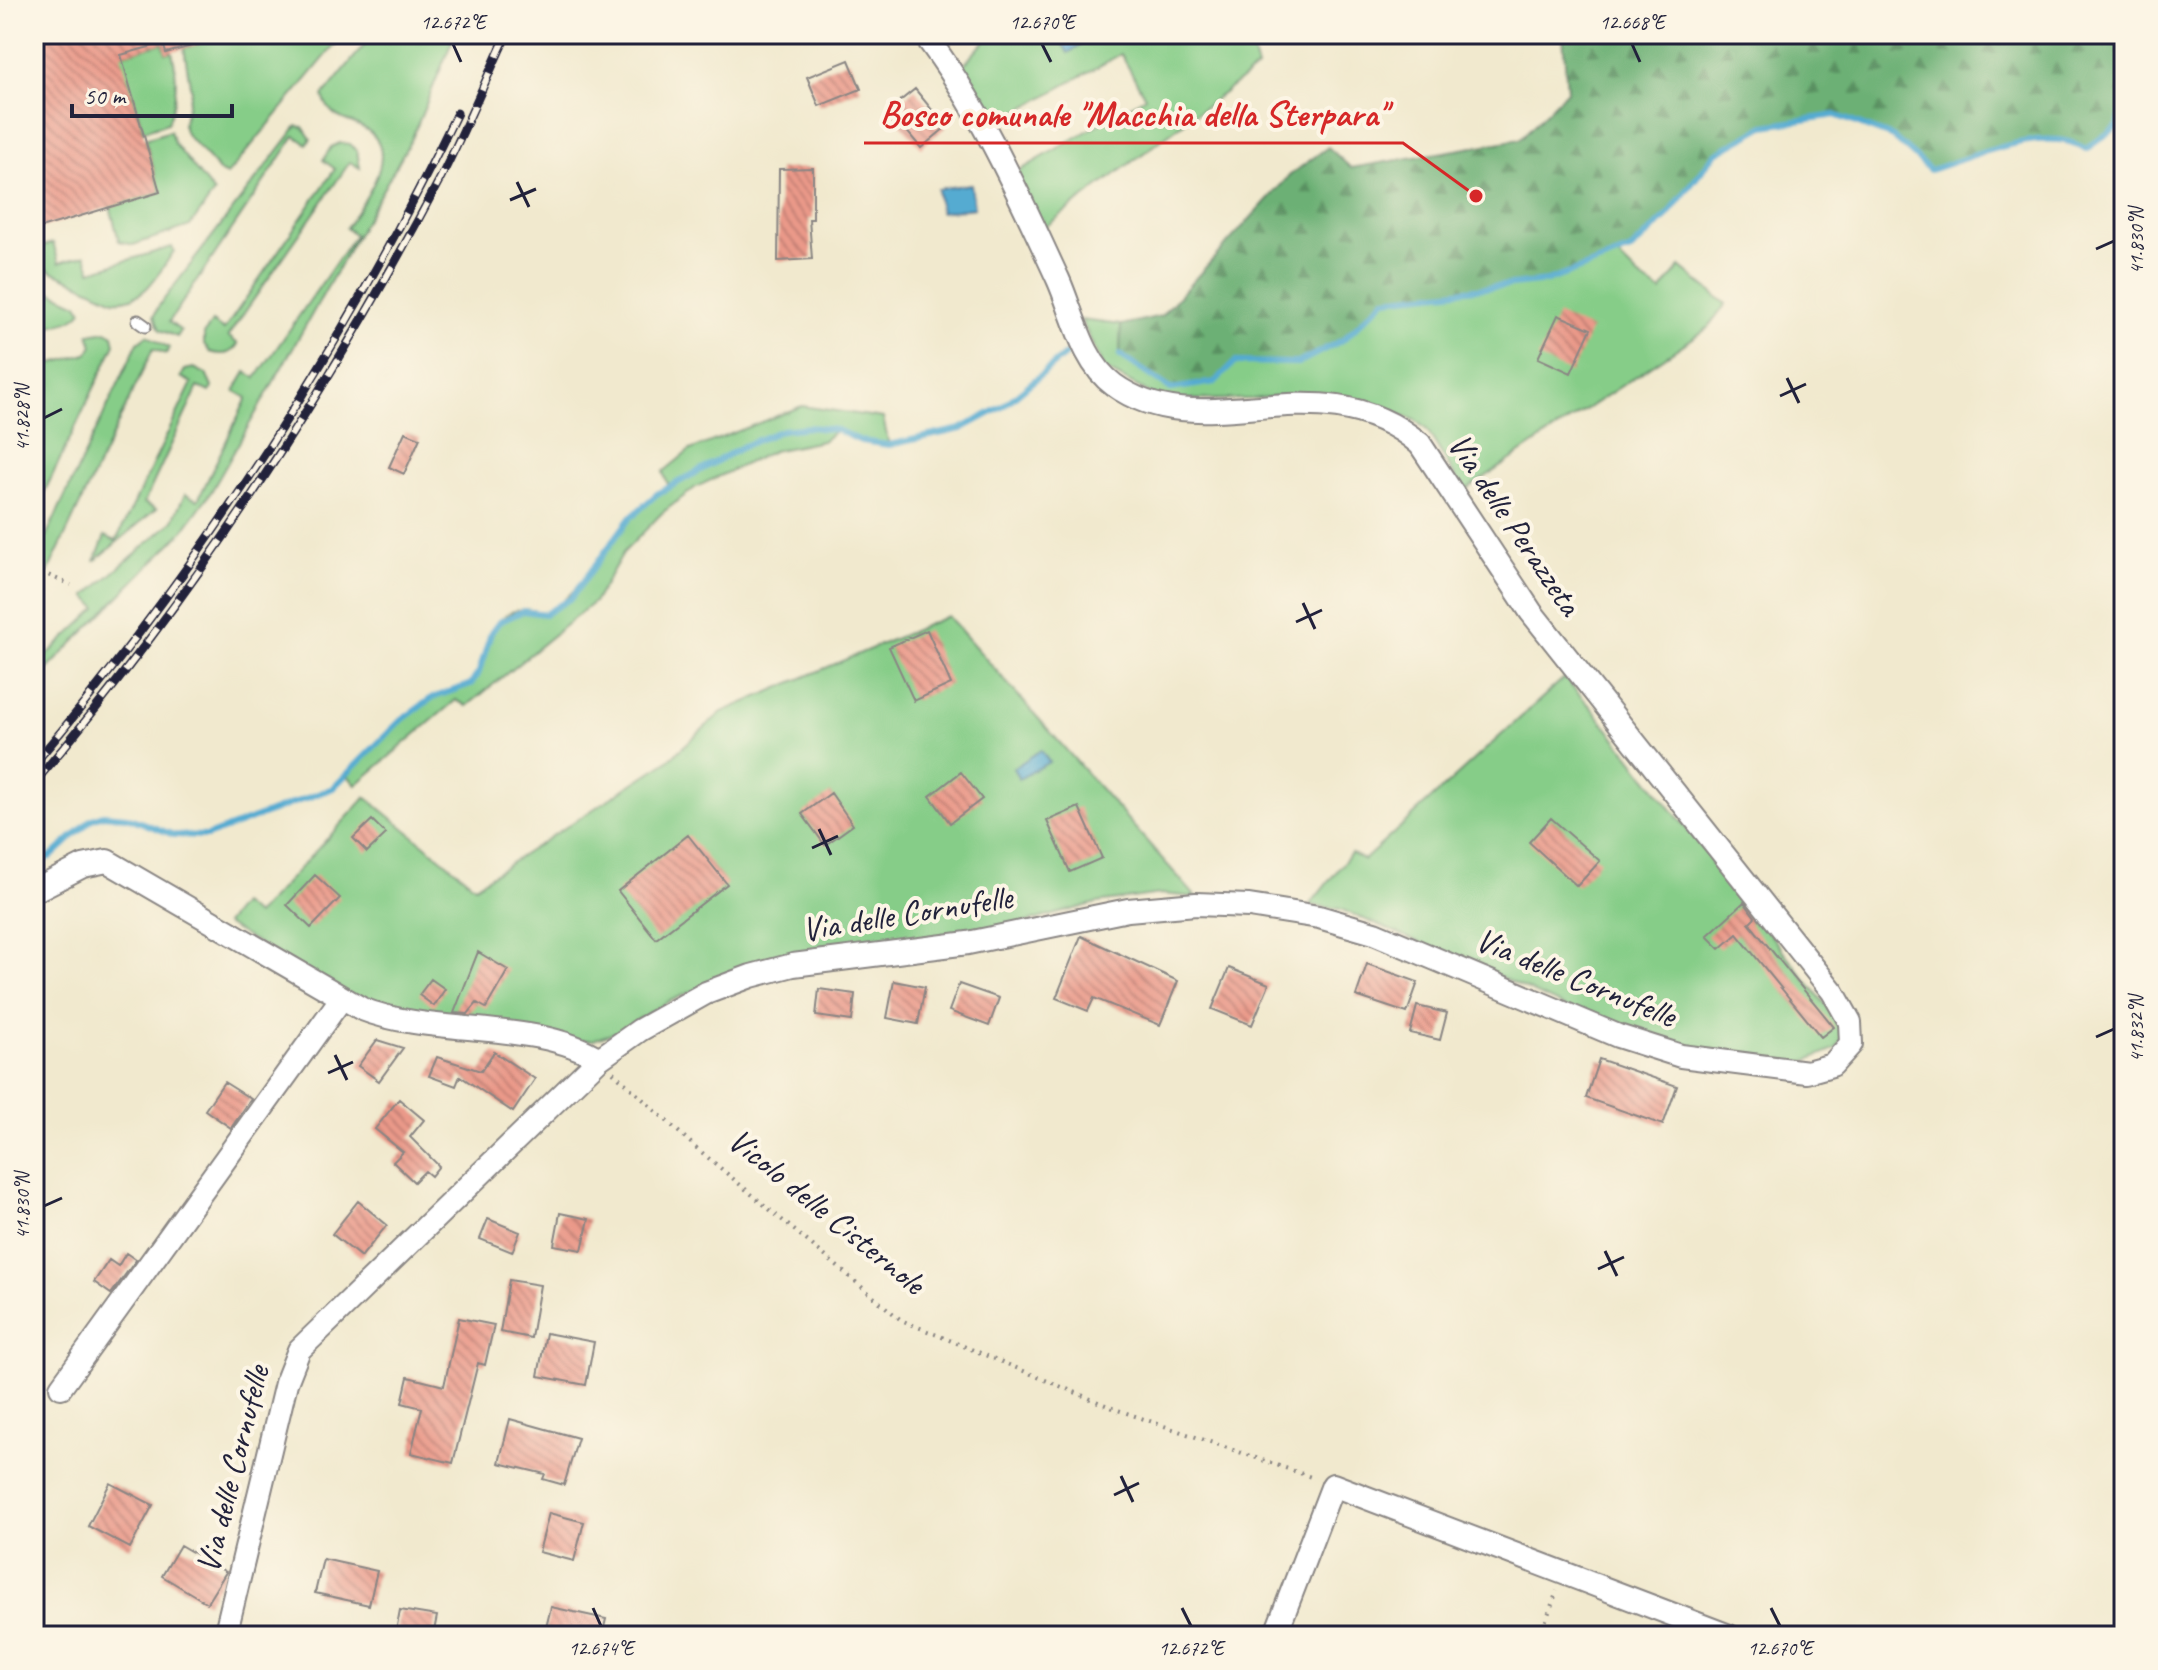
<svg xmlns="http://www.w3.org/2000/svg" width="2158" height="1670" font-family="Caveat,sans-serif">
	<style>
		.green { fill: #86cd88; stroke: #547862; stroke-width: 2 }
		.forest { fill: url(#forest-firs); stroke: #476958; stroke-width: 2 }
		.water { fill: #55abd1; stroke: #3c6686; stroke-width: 2 }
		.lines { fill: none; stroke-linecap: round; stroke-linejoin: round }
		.stream { stroke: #55abd1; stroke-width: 6 }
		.building { fill: url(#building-back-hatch) }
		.service-casing { stroke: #8a8684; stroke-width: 15 }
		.minor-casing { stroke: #8a8684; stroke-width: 26 }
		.path { stroke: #8a8684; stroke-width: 4; stroke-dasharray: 2 6; stroke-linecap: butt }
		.service { stroke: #fff; stroke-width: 11 }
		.minor { stroke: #fff; stroke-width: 22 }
		.rail-casing { stroke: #22223b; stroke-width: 9 }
		.rail { stroke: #fcf5e5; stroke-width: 6; stroke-dasharray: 18; stroke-linecap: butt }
		.ticks { fill: none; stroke: #22223b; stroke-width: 3 }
		.labels { text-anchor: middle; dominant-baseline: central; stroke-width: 8; stroke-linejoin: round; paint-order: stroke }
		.street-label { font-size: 34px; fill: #22223b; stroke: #fcf5e5 }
		.leader { fill: none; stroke: #d62828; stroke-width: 3 }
		.callout-dot { fill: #d62828; stroke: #fcf5e5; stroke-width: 3 }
		.callout-label { font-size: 36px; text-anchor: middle; font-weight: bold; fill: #d62828; stroke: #fcf5e5; stroke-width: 8; stroke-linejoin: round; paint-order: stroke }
		.neatline { fill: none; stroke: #22223b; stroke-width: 3 }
		.ticks-label { font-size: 20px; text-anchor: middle; fill: #22223b }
	</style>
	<defs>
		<pattern id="forest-firs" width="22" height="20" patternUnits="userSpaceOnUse" patternTransform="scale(2)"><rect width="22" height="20" fill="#6cb074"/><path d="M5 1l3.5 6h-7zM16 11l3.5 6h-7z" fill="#588f60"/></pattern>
		<pattern id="building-back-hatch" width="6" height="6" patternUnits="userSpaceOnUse" patternTransform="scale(2)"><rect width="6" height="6" fill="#ea9989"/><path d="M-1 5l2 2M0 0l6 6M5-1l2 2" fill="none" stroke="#bd7c71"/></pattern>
	</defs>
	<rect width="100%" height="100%" fill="#fcf5e5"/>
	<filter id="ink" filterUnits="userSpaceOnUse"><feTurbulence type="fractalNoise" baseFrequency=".0125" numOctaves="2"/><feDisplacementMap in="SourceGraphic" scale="16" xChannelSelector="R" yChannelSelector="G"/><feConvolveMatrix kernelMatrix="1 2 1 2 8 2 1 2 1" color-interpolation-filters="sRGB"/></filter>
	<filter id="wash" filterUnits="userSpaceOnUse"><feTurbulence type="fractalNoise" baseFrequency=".006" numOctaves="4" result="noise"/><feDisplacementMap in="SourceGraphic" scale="32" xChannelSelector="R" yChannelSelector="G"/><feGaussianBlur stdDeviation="1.8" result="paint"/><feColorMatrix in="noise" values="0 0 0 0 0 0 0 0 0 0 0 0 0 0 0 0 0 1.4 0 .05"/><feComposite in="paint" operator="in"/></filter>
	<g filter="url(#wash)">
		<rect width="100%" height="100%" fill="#f1e9ce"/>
		<path class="green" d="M231,34H268L271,44L290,39L289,34H344L227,175L220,172L186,134L183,125L191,91L184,48Z
			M373,34H455L412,138L211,492L182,532L34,683V656L45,657L97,608L86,596L172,522L185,494L198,500L247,398L235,391L246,372L256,378L355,235L346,228C363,201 407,148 360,126C342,118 330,118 323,96Z
			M991,34H1248L1257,68L1041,230L1014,174L1145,97L1121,54L991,126L960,69Z
			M163,43L166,53L172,51C178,77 177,97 168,123L143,131L128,80L98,61Z
			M297,126L303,127L311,139L307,144L295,136L169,322L181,331L177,337L160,330L154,316L158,307Z
			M170,131L174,143L214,193L190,226L133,245L119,241L110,206L160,192L145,139Z
			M340,143L350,144L357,151L360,168L350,162L228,336L238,344C232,355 222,356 210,352L204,344V334L212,322L224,330L335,169L323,160L331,147Z
			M34,241L36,248L53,243L59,263L86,255L91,271L172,247L174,251C158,274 145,303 114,300L34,263Z
			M1617,255L1638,276L1661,292L1680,267L1726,304L1708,328L1464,491L1427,430L1415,420L1378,407L1303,393L1253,399L1163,400L1104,369L1081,320L1121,325L1120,355L1215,382L1235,362L1298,363L1344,338L1385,299L1547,281Z
			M45,289L78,304L82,311C73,323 48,328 34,327V291Z
			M106,331L113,335L115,344L34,514V368L87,354L93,346L89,334Z
			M147,335L169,348L166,354L153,349L48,572L37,557L40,549L138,342Z
			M194,368L206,374L212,387L210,392L198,387L144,503L156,509L95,561L105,536L116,541L192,383L181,377L185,370Z
			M802,406L883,418L889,445L861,441L837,430L822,441L773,451L696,487L662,513L623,553L595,601L467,706L456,700L356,785L348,776C370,746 398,719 430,700C442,692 460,692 471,684C494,666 482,590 546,614C597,581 616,517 669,487L663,472L690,450Z
			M948,616L1196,897L1160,894L1097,903L972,937L772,956L668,1002L614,1033L593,1040H558L376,1011L225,924L241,904L256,915L366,797L475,886L666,762L722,712Z
			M1564,678L1590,706L1837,1019L1843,1037L1837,1048L1801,1063L1654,1049L1490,972L1340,909L1310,905L1351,853L1364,860Z"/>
		<path class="forest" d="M1563,34H2124V104L2118,126L2086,149C2046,123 1972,157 1930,170L1893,137L1835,115L1764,126L1715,154L1665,218L1631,250L1547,281L1385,299L1344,339L1298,363L1235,362L1215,382L1171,389L1120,355L1121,325L1161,316L1290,175L1328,147L1351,168L1520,139L1567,91Z"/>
		<path class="water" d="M1057,34H1073L1080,46L1068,53Z
			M971,184L974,208L940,212L937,189Z
			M1041,750L1049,762L1019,779L1013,768Z"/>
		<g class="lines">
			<path class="stream" d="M1120,355L1171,389L1215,382L1235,362L1298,363L1344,339L1385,299L1547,281L1631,250L1665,218L1715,154L1764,126L1835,115L1893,137L1930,170C1972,157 2046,123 2086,149L2118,126L2124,104
				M34,865L53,855L92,819L103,815L127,817L174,835L207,836L333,788L399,722L432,698L471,684L479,672L491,633L499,622L523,611L545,614L571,598L630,518L657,494L746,445L782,430L810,427L837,430L861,441L889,445L961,429L1002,407L1066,354"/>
		</g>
		<g id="blocks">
			<path class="building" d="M49,34H213L214,40L166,53L163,43L121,55L160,192L34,230V181L40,179L34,157V38Z
				M849,60L861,89L819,106L807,77Z
				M915,89L946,127L921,148L889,110Z
				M813,168V219H809L812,259L778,261L779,169Z
				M1558,315L1591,329L1571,373L1538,358Z
				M405,432L420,438L404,474L389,467Z
				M927,630L951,684L914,701L889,647Z
				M961,772L982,799L950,823L930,796Z
				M831,793L853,825L825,845L802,814Z
				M1079,807L1102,858L1070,872L1047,821Z
				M1551,818L1600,861L1577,886L1529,842Z
				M372,820L386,834L367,852L353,838Z
				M688,835L727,884L656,939L618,891Z
				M315,875L340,898L311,928L287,905Z
				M1744,902L1755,917L1749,923L1834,1027L1821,1037L1737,934L1720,949L1707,936Z
				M1081,936L1178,981L1160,1025L1094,998L1088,1011L1056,998Z
				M478,952L508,970L486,1008L477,1003L468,1014L454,1013Z
				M1367,964L1418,982L1407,1013L1356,996Z
				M1229,968L1269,984L1252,1025L1212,1009Z
				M431,979L445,989L434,1006L419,995Z
				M894,981L925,987L918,1024L887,1018Z
				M959,984L999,998L989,1026L949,1011Z
				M819,989L855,994L852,1021L816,1016Z
				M1417,1006L1447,1013L1440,1040L1410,1033Z
				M377,1040L403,1048L379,1081L358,1066Z
				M494,1052L535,1079L513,1112L460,1076L456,1086L429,1076L437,1057L481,1071Z
				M1599,1059L1677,1086L1663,1125L1586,1098Z
				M224,1082L251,1099L231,1128L205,1110Z
				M399,1099L424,1120L410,1137L439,1166L431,1176L425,1171L414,1182L393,1162L403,1152L375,1129Z
				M358,1201L387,1225L361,1257L332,1234Z
				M560,1213L589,1219L582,1250L554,1245Z
				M488,1219L520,1232L512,1252L480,1239Z
				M126,1253L136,1260L111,1294L94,1282L109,1260L118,1266Z
				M509,1280L540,1285L531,1338L500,1332Z
				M459,1318L494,1325L485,1365L478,1363L453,1463L411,1453L422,1408L402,1403L408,1377L444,1386Z
				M546,1333L594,1342L586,1385L538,1376Z
				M510,1419L578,1438L564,1485L543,1479L545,1474L499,1463Z
				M110,1483L153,1505L130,1548L88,1526Z
				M549,1513L584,1522L574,1561L539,1552Z
				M180,1545L226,1572L207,1603L162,1576Z
				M323,1559L377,1571L369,1605L315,1593Z
				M551,1607L606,1619L602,1636H544Z
				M400,1610L437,1616L433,1636H395Z"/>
		</g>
	</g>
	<g filter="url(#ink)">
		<use href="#blocks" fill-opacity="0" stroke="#8a8684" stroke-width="2"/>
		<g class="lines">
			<defs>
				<path id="service" d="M138,321L145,326"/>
				<path id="minor" d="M34,891L83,866L107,861L362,1009C433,1037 536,1019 599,1059
					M61,1387L341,999
					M225,1636L286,1383L299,1350L599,1059L640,1030L706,993L751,976L793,965L968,943L1128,910L1196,904L1249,906L1319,917L1374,933L1618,1036L1681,1056L1807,1072L1832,1065L1851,1044L1850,1022L1833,992L1531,612L1420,444C1319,358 1204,450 1114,385C1082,362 1073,312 1058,279C1019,195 980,107 924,34
					M1275,1636L1333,1485L1729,1636"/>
			</defs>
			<use href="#service" class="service-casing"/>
			<use href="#minor" class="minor-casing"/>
			<path class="path" d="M34,569L71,585
				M613,1072L693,1145L901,1320L1115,1409L1314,1478
				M1540,1636L1557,1591"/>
			<use href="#service" class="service"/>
			<use href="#minor" class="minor"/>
			<defs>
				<path id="rail" d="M34,764C201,567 345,345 457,113
					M34,783C192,598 328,392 441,177C465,130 485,81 507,34"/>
			</defs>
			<use href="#rail" class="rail-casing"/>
			<use href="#rail" class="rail"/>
		</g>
	</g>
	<path class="ticks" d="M453,44L461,62M1042,44L1051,62M1632,44L1640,62M517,182L529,207M510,200L536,189M2096,249L2114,241M1787,378L1799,403M1780,396L1806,384M44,418L62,409M1303,603L1315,629M1296,622L1322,610M819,829L831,855M812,848L838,836M2096,1037L2114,1029M335,1055L347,1080M328,1073L353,1062M44,1206L62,1198M1605,1251L1617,1276M1598,1269L1624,1257M1121,1476L1133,1502M1114,1495L1139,1483M593,1608L601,1626M1182,1608L1191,1626M1771,1608L1780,1626"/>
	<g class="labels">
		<g class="street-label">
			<text transform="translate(1515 524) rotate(56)">Via delle Perazzeta</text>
			<text transform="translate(907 913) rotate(-9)">Via delle Cornufelle</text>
			<text transform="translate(1576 977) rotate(22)">Via delle Cornufelle</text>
			<text transform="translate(827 1211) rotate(39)">Vicolo delle Cisternole</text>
			<text transform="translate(232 1469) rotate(-76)">Via delle Cornufelle</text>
		</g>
	</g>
	<path class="leader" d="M1476 196L1403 143H864"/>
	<circle class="callout-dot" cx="1476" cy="196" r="8"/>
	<g class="callout-label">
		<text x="1133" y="126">Bosco comunale "Macchia della Sterpara"</text>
	</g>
	<rect width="2158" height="1670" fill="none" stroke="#fcf5e5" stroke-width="88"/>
	<path d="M72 104v12h160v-12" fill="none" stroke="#22223b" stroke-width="4"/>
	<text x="84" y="104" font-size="24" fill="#22223b" stroke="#fcf5e5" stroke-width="6" paint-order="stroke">50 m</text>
	<rect x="44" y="44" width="2070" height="1582" class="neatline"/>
	<g class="ticks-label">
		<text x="453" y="29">12.672°E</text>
		<text x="1042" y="29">12.670°E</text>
		<text x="1632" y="29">12.668°E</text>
		<text transform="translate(2136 241) rotate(-90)" y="7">41.830°N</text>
		<text transform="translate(22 418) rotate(-90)" y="7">41.828°N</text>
		<text transform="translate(2136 1029) rotate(-90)" y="7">41.832°N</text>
		<text transform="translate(22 1206) rotate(-90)" y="7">41.830°N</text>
		<text x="601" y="1655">12.674°E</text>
		<text x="1191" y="1655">12.672°E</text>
		<text x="1780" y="1655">12.670°E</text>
	</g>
</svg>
